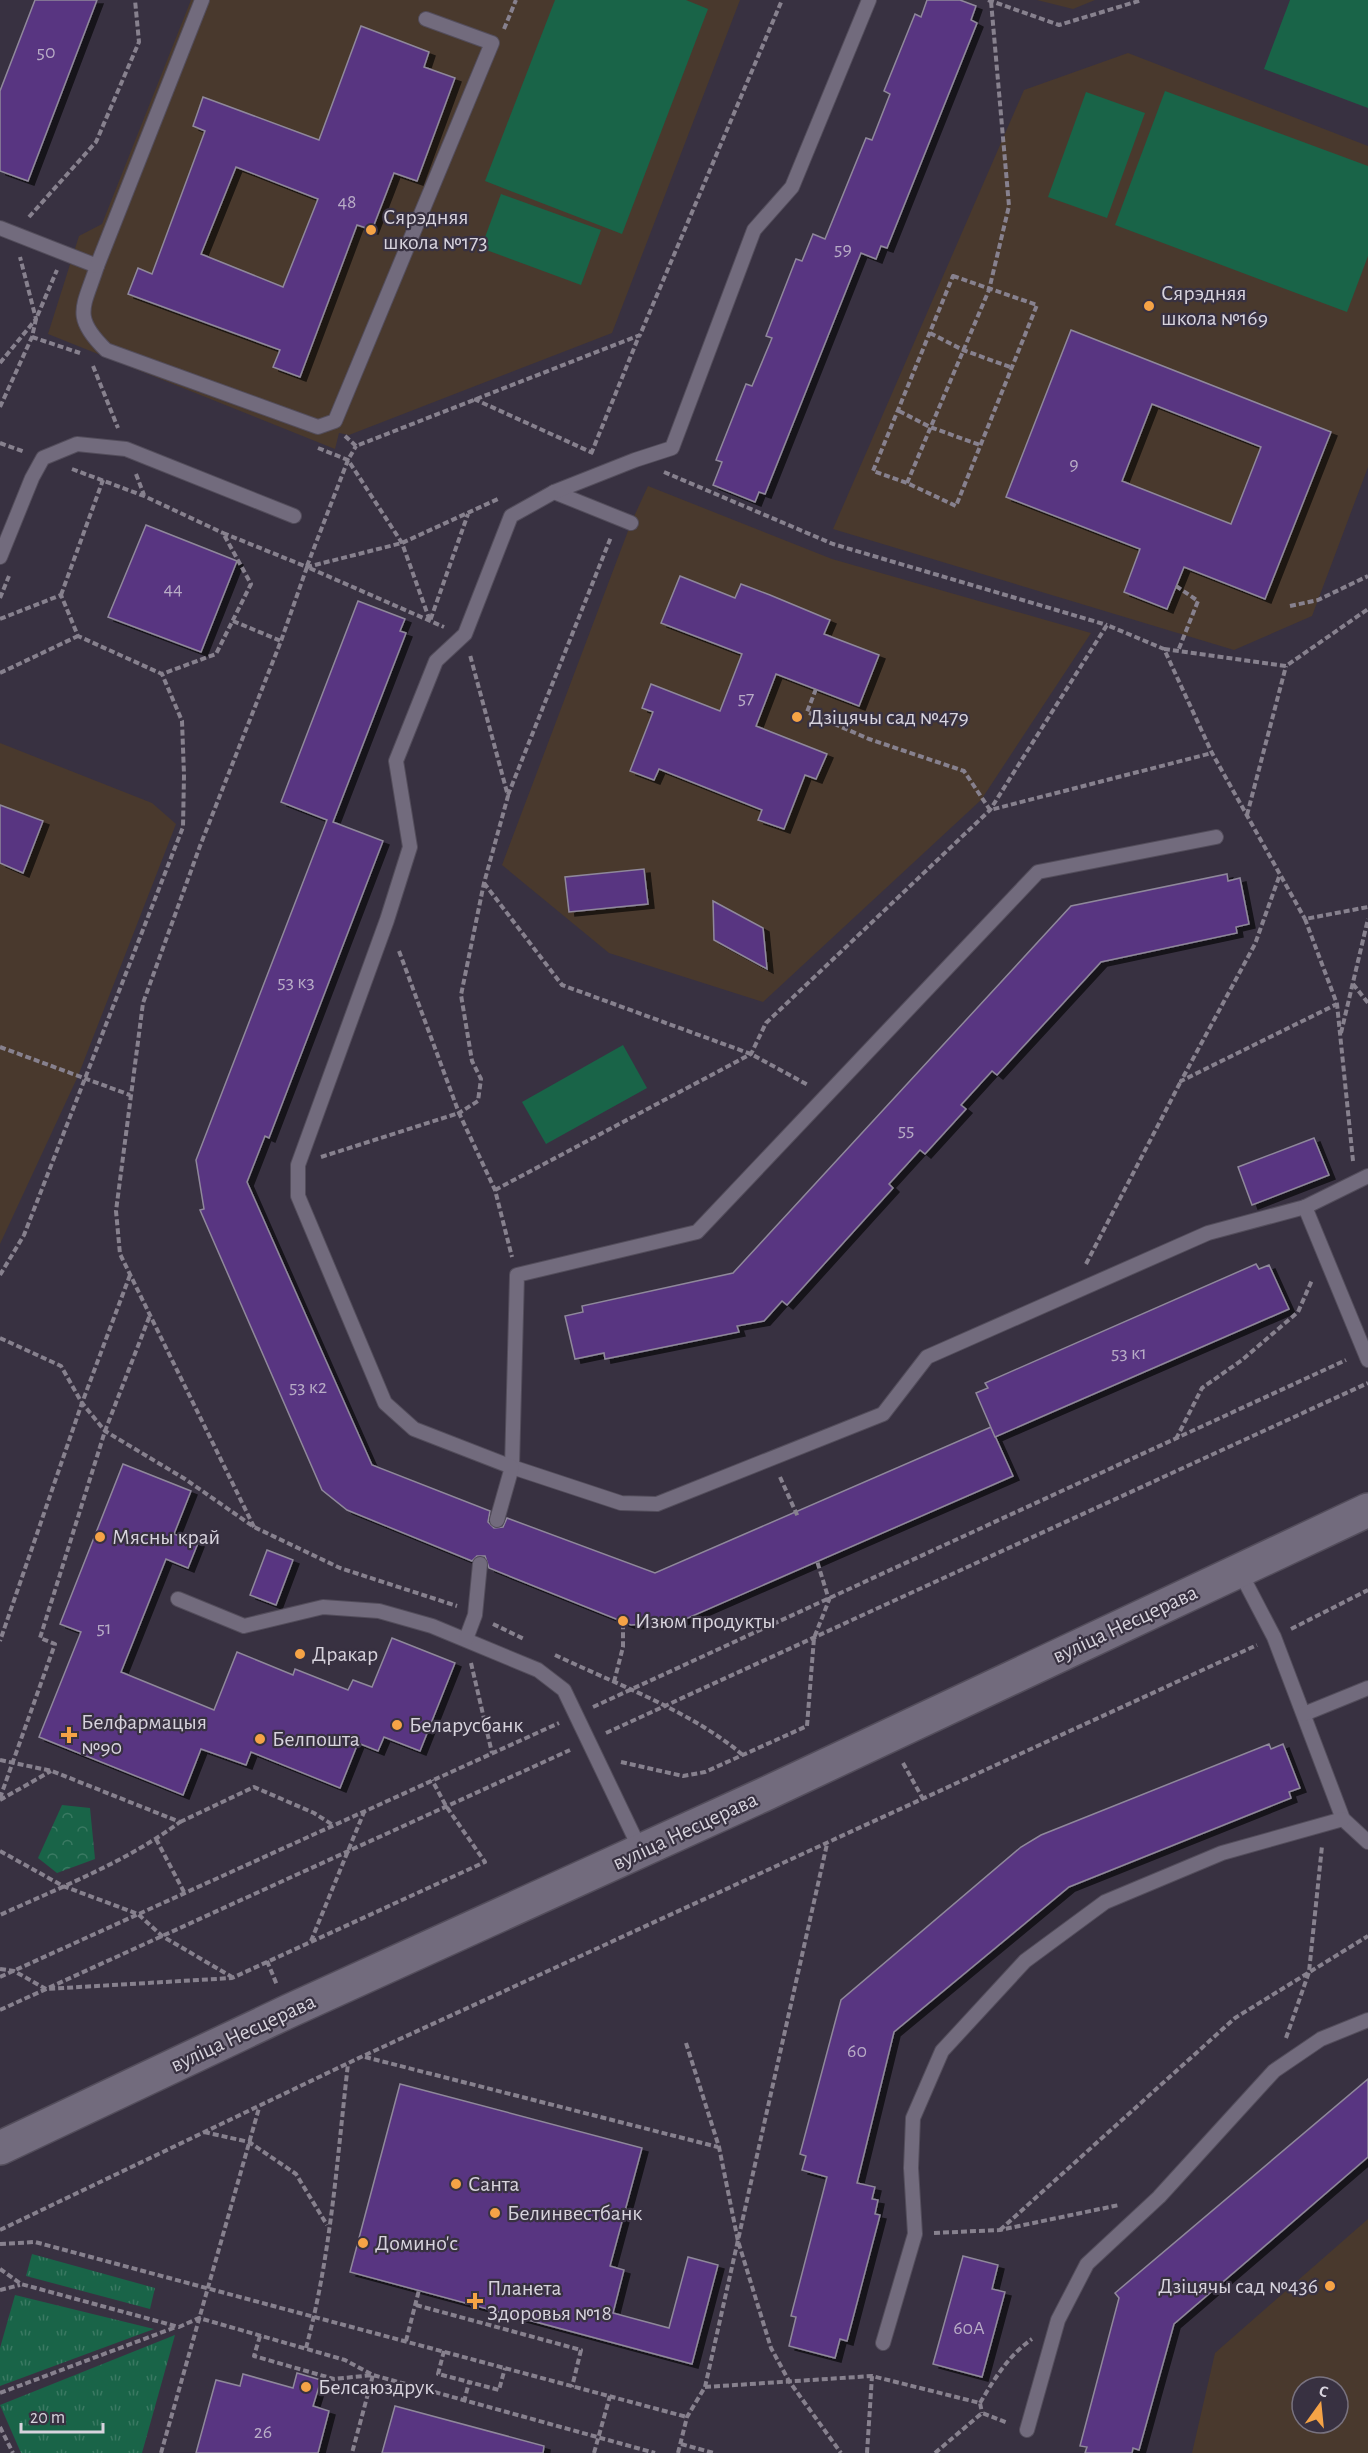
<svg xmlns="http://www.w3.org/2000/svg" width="1368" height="2453" font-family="'Alegreya Sans',sans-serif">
<defs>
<pattern id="grass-tufts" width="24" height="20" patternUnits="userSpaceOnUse" patternTransform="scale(1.5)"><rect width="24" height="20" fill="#196448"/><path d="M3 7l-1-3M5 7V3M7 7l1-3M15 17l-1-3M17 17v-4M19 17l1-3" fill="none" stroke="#3a7962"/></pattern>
<pattern id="forest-crowns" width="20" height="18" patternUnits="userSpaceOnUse" patternTransform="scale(1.5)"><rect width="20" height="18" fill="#196448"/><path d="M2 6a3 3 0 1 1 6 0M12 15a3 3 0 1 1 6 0" fill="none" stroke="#3a7962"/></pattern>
<filter id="shadow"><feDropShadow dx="6" dy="4" stdDeviation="0" flood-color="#0009"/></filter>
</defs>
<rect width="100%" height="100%" fill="#383141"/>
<g fill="#49392d" fill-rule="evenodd">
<polygon points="191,0 740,0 612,333 349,435 339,433 335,449 48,334 79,236 102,224"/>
<polygon points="1037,0 1095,0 1073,9"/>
<polygon points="1128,53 1368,146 1368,467 1312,616 1234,650 833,529 1024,90"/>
<polygon points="648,486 832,559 1091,633 981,800 763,1002 609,953 502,865 631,523"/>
<polygon points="0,743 152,803 176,824 78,1076 0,1244"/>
<path d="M1368,2219V2453H1192L1215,2353ZM1302,2387H1338V2423H1302Z"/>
</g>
<g fill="url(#grass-tufts)">
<polygon points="32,2254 155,2288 150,2309 26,2276"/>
<polygon points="15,2295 154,2329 0,2386 0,2348"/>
<polygon points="175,2335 142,2453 21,2453 0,2405"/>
</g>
<polygon fill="url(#forest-crowns)" points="62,1805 90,1808 95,1859 57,1873 38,1858"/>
<g fill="#196448">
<polygon points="555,0 686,0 708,9 622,234 485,181"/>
<polygon points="1290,0 1368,0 1368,108 1264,69"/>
<polygon points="1165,91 1368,166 1368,256 1347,312 1115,225"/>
<polygon points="1086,92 1145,113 1107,218 1048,197"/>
<polygon points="501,194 601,230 581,285 481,248"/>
<polygon points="623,1045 647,1088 546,1144 522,1102"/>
</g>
<g fill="#593581" stroke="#8f889b" stroke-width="1.5" fill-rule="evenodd" filter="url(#shadow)">
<polygon points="35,0 97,0 28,181 0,171 0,91"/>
<polygon points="927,0 960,0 976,6 971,20 977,23 887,248 881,246 876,259 861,253 765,494 759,492 755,502 713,485 722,462 716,460 746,384 752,386 772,338 766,336 796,259 802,261 813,234 825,239 866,138 872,140 890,94 884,91 915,14 921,17"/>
<path d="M361,26L429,52L424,67L455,78L417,181L394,173L372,230L357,225L300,377L273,367L280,350L128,294L138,268L152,274L205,131L193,126L203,97L319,140ZM236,167L318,199L283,287L201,254Z"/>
<path d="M1071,330L1331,432L1265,599L1184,567L1167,609L1124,592L1140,549L1006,497ZM1152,404L1261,447L1231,524L1122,481Z"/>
<polygon points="146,525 237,561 201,652 108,617"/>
<polygon points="680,576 735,598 741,584 770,595 830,620 824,634 879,655 859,706 776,674 756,726 827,754 816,779 805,775 784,829 758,820 762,810 659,769 654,780 630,771 653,712 642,708 651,684 720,711 742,654 661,623"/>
<polygon points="358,601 405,619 400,631 406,633 333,822 383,841 269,1138 265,1136 247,1182 372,1465 490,1511 488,1522 494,1528 503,1527 507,1518 655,1573 991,1427 1013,1476 681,1621 631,1625 489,1568 485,1556 477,1556 472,1561 347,1510 322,1490 200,1210 204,1209 196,1160 327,820 281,802"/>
<polygon points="0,805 43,821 23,873 0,863"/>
<polygon points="644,869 648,904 569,912 565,877"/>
<polygon points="1227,874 1228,881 1240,878 1249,924 1236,927 1237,933 1101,962 997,1075 992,1071 961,1105 966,1109 925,1154 920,1150 889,1184 893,1188 787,1305 782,1301 764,1321 737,1326 739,1332 605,1359 604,1353 575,1359 565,1316 583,1312 582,1306 733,1273 1071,906"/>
<polygon points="713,901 763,928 767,969 714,940"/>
<polygon points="1314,1138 1329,1175 1252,1205 1238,1167"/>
<polygon points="1256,1264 1259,1269 1269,1265 1289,1309 995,1437 976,1393 988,1388 985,1383"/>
<polygon points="123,1464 191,1491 174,1534 198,1543 188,1568 166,1559 121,1672 214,1710 237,1652 293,1675 295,1669 348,1690 353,1680 372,1687 392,1638 455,1663 420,1751 384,1737 378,1751 358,1743 340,1788 251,1752 246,1765 201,1749 183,1795 39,1737 81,1632 60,1624"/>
<polygon points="267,1550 293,1560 276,1605 250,1595"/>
<polygon points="1269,1744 1271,1749 1283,1744 1300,1788 1289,1792 1291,1798 1069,1887 894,2032 857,2183 875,2187 872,2199 878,2200 875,2214 880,2215 847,2341 840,2339 835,2358 789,2346 796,2317 791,2316 827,2177 802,2170 806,2156 800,2154 841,2000 1021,1847 1041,1835"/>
<polygon points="1368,2079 1368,2157 1174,2324 1139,2450 1133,2448 1132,2453 1085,2453 1087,2447 1080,2446 1119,2298 1115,2293"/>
<polygon points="400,2084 642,2148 610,2266 624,2270 613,2313 669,2328 688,2257 718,2265 692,2364 350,2272"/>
<polygon points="963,2256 998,2265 992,2289 1005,2292 982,2377 933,2364"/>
<polygon points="297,2373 321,2380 313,2406 329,2411 318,2453 196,2453 216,2380 240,2386 243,2374 293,2388"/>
<polygon points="395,2406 544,2446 543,2453 382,2453"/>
</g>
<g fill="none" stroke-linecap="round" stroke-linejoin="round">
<g stroke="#534d5b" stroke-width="16">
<g id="lane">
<path d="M0,228L97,266C84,307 71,316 106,350L318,427L335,421L492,43L426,19"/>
<polyline points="97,266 202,0"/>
<polyline points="554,492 631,523"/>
<polyline points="0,557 32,478 43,458 77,444 126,449 294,516"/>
<polyline points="1216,837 1038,872 697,1232 517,1275 512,1467 621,1503 657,1504 883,1414 927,1357 1208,1233 1305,1207"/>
<polyline points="1368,1176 1305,1207 1368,1360"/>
<polyline points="497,1520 512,1467 414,1429 385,1403 298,1196 298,1165 387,920 410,847 396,761 436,661 465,634 511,516 554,492 635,460 672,448 754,230 792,187 869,0"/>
<polyline points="1239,1570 1274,1637 1343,1819 1368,1842"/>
<polyline points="178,1599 244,1626 323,1607 379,1611 432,1626 538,1670 564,1690 641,1851"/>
<polyline points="466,1639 475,1615 480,1564"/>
<polyline points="1304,1714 1368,1688"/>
<polyline points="883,2343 915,2234 911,2168 913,2118 942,2051 1025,1961 1105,1902 1222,1853 1343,1819"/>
<polyline points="1027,2430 1058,2320 1087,2264 1159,2197 1274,2071 1321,2039 1368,2020"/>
</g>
</g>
<g stroke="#534d5b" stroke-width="36">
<polyline id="secondary" points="0,2148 289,2011 763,1795 1368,1510"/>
</g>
<g stroke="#87818e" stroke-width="4" stroke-dasharray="6 3" stroke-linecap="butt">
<polyline points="988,0 1059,25 1142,0"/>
<polyline points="504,29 516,0"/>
<polyline points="29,217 96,142 139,42 135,0"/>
<polygon points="953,276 1037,305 956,506 907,483 873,471"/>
<polyline points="930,333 963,350 1010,367"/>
<polyline points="32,337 80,353"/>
<polyline points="0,363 36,319 20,257"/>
<polyline points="93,366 118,428"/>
<polyline points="474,399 593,453"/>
<polyline points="0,407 32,337 36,319 57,270"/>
<polyline points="899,411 930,427 980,445"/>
<polyline points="345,436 356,446 640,335 782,0"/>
<polyline points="0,443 25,452"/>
<polyline points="318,448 348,460 402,543 430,621 468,514"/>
<polyline points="591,454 639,336"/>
<polyline points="72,469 144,496 223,533"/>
<polyline points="664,472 833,544 1107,625"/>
<polyline points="136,474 144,495"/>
<polyline points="907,483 989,290 1009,206 991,1"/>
<polyline points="307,566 348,460 356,446"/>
<polyline points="1176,586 1198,601 1178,651"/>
<polyline points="61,595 103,480"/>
<polyline points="0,598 9,576"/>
<polyline points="1290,606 1318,600 1368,576"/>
<polyline points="0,619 61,595 78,636 162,674 216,654 251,584 223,533 307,567 402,543 498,499"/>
<polyline points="233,621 281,641"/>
<polyline points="1164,649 1286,666 1368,609"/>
<polyline points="0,673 78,636"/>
<polyline points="816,689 807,712 869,739 964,771 990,810 1212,753"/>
<polyline points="508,795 611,537"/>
<polyline points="1247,815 1286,666"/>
<polyline points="1279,877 1255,944 1181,1081 1337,1004"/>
<polyline points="484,883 562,985 751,1054 808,1085"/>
<polyline points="399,951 459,1113 478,1101 481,1079 472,1061 461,995 484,883 508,796 470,655"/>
<polyline points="1353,984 1368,1003"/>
<polyline points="1341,1033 1368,919"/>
<polyline points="0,1047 130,1095"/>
<polyline points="321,1157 459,1113 495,1190 512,1257"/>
<polyline points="1353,1161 1337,1004 1305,919 1368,907"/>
<polyline points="495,1190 751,1054 766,1023 990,810 1107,625 1164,649 1212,753 1305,919"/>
<polyline points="1086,1264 1181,1081"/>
<polyline points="0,1275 24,1235 183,827 184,775 182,721 162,674"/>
<polyline points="130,1275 82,1403 105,1431 185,1479 254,1527 340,1568 457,1606"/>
<polyline points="0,1338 61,1366 82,1403 0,1641"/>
<polyline points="1176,1439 1202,1388 1242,1360 1298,1312 1312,1280"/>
<polyline points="780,1477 798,1517"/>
<polyline points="254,1527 120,1254 116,1211 143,1003 200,846 281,641 307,567 444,627"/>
<polyline points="493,1624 524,1639"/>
<polyline points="1291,1629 1368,1590"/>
<path d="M555,1655C616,1684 693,1712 744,1756"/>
<polyline points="471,1663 492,1753"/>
<polyline points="614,1682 623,1647 623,1621"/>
<polyline points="593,1707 1346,1360"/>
<polyline points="606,1733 1368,1383"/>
<path d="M0,1760L52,1771L180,1822C126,1862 61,1887 0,1915"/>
<polyline points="621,1762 683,1776 705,1772 807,1726 814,1638 829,1600 817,1561"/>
<polyline points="903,1763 923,1799"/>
<polyline points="0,1798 55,1644 40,1638 105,1431 150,1315"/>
<polyline points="0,1800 51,1771"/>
<polyline points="180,1822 254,1787 314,1813 333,1825"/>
<polyline points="156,1839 184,1892"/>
<polyline points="0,1851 63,1886 138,1914 162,1936 232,1977"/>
<polyline points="311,1941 364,1812"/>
<polyline points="267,1961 277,1985"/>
<polyline points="0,1969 14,1971 46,1989 232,1978 485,1862 446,1806 432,1780"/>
<polyline points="0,1977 559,1723"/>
<polyline points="0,2010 570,1750"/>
<polyline points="1286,2038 1309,1972 1322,1846"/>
<polyline points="686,2043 719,2147 738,2241 771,2348 789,2381 841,2453"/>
<polyline points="365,2057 718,2147"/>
<polyline points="204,2132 249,2142 296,2174 327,2225"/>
<polyline points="0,2230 363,2056 1257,1645"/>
<polyline points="1000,2230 1235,2018 1368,1936"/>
<polyline points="934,2233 1000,2230 1119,2205"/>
<polyline points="0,2244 35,2242 687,2417"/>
<polyline points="0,2269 21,2284 179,2327 199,2318 345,2360 373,2375 655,2453"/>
<polyline points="0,2290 20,2285"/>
<polyline points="416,2305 581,2350 572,2387"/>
<polyline points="260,2336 254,2356 334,2379 373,2375 352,2453"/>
<polyline points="406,2341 419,2290"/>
<path d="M306,2348C331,2256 337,2159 348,2064"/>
<polyline points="444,2351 438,2374 469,2382"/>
<polyline points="705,2387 872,2376 980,2403 982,2413"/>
<polyline points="0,2393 176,2327"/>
<polyline points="464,2402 469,2382 499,2390 505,2368"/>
<path d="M980,2403C995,2378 1008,2356 1032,2339"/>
<polyline points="0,2427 13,2453"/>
<polyline points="681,2444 714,2453"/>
<polyline points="161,2453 259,2108"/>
<polyline points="594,2453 610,2396"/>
<polyline points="678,2453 687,2417 705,2387 827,1844"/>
<polyline points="867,2453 872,2376"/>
<polyline points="935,2453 982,2413 1008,2423"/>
</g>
<use href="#lane" stroke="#726b7d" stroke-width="14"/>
<use href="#secondary" stroke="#726b7d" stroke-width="33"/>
</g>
<g fill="#f5a346" stroke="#383141" stroke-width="2">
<circle cx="371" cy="230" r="6"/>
<circle cx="1149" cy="306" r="6"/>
<circle cx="797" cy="717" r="6"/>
<circle cx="100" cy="1537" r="6"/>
<circle cx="623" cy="1621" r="6"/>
<circle cx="300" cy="1654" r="6"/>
<circle cx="397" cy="1725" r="6"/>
<path d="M66 1726h6v6h6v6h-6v6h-6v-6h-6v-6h6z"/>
<circle cx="260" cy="1739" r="6"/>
<circle cx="456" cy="2184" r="6"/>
<circle cx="495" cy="2213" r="6"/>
<circle cx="363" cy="2243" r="6"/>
<circle cx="1330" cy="2286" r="6"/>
<path d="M472 2292h6v6h6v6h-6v6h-6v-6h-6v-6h6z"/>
<circle cx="306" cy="2387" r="6"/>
</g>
<g text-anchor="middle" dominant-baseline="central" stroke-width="4.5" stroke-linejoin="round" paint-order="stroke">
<g font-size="20" fill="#b8acc6">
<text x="46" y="52">50</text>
<text x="347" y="202">48</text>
<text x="843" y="249">59</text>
<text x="1074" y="464">9</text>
<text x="173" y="589">44</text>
<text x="746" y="698">57</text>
<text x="296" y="982">53 к3</text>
<text x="906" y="1130">55</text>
<text x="1129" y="1353">53 к1</text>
<text x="308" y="1387">53 к2</text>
<text x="104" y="1628">51</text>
<text x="857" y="2051">60</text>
<text x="969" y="2328">60А</text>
<text x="263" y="2432">26</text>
</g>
<g font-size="22" fill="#d7d3dd" stroke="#383141" text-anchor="start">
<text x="383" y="217">Сярэдняя<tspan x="383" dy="25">школа №173</tspan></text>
<text x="1161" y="293">Сярэдняя<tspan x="1161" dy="25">школа №169</tspan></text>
<text x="809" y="717">Дзіцячы сад №479</text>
<text x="112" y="1537">Мясны край</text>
<text x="635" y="1621">Изюм продукты</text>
<text x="312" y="1654">Дракар</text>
<text x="81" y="1722">Белфармацыя<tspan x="81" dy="25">№90</tspan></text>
<text x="409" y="1725">Беларусбанк</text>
<text x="272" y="1739">Белпошта</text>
<text x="468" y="2184">Санта</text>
<text x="507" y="2213">Белинвестбанк</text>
<text x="375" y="2243">Домино'c</text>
<text x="1318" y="2286" text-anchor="end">Дзіцячы сад №436</text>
<text x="487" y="2288">Планета<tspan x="487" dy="25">Здоровья №18</tspan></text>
<text x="318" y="2387">Белсаюздрук</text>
</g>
<g font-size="22" fill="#d7d3dd" stroke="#383141">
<text transform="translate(1125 1624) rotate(-25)">вуліца Несцерава</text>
<text transform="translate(685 1831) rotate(-25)">вуліца Несцерава</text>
<text transform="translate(243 2033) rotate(-25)">вуліца Несцерава</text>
</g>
</g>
<g transform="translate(1320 2405) rotate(15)"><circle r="28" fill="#383141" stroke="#78727f" stroke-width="1.5"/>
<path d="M0-4.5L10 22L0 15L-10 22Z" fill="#f5a346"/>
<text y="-9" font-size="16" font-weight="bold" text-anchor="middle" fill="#d7d3dd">С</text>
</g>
<path d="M21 2423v9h82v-9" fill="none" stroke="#d7d3dd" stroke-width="3"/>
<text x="30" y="2423" font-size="18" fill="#d7d3dd" stroke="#383141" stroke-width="4.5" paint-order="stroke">20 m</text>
</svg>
